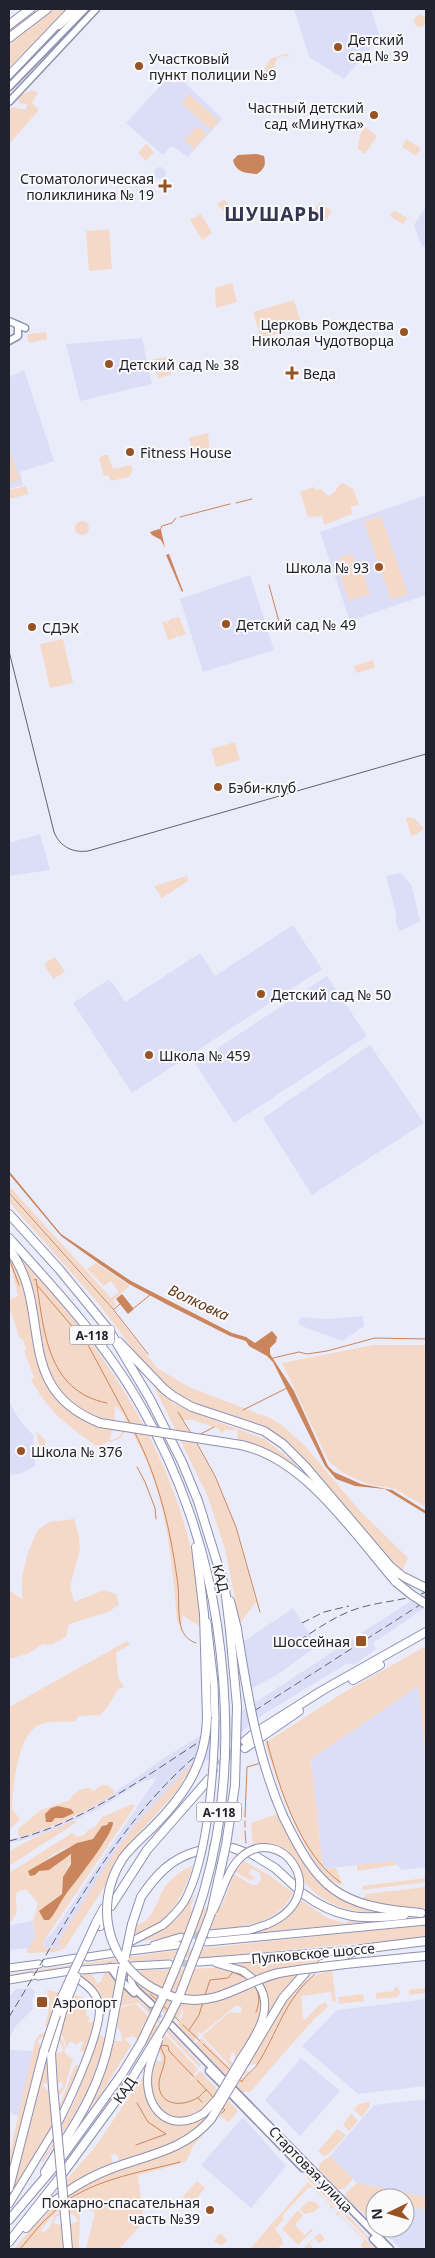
<svg xmlns="http://www.w3.org/2000/svg" width="435" height="2258" font-family="'Noto Sans',sans-serif">
<rect width="100%" height="100%" fill="#ebecfa"/>
<g fill="#dcdef8">
<polygon points="294,9 371,9 380,37 344,79 309,57"/>
<polygon points="173,72 221,117 222,119 188,157 174,147 170,147 163,155 126,123"/>
<circle cx="160" cy="173" r="6"/>
<polygon points="426,206 426,246 422,247 414,225"/>
<polygon points="142,338 152,384 80,401 66,344"/>
<polygon points="24,370 54,461 20,472 23,485 9,489 9,377"/>
<polygon points="426,495 426,595 350,621 320,532"/>
<polygon points="250,575 274,650 203,672 180,599"/>
<polygon points="40,834 50,870 9,876 9,843"/>
<polygon points="401,873 411,884 420,921 400,931 396,924 396,914 386,876"/>
<polygon points="293,925 322,969 132,1093 73,1003 108,980 112,982 125,1002 200,953 215,976"/>
<polygon points="327,976 367,1036 234,1123 195,1063"/>
<polygon points="370,1045 424,1123 312,1195 263,1118"/>
<polygon points="363,1316 364,1326 342,1341 299,1325 300,1317 327,1319"/>
<polygon points="9,1402 21,1422 33,1435 35,1466 20,1474 9,1475"/>
<polygon points="426,1591 426,1607 373,1643 376,1649 354,1665 348,1663 264,1714 184,1778 112,1863 63,1946 55,1950 44,1948 45,1939 52,1934 157,1777 138,1784 102,1807 52,1831 27,1839 9,1843 9,1840 48,1829 91,1809 167,1756 259,1700"/>
<polygon points="293,1608 317,1646 277,1675 250,1689 231,1650"/>
<polygon points="418,1685 426,1759 426,1867 402,1870 393,1861 323,1869 311,1759"/>
<polygon points="33,1921 35,1937 29,1948 9,1950 9,1925"/>
<polygon points="31,1988 35,1992 32,1999 33,2009 16,2026 9,2038 9,1997 16,1989"/>
<polygon points="426,1999 426,2086 358,2094 302,2046 337,2010"/>
<polygon points="11,2050 33,2051 19,2117 9,2112 9,2053"/>
<polygon points="301,2058 340,2091 300,2136 265,2100"/>
<polygon points="426,2099 426,2197 357,2183 330,2156 374,2105"/>
<polygon points="243,2117 286,2166 251,2208 201,2165"/>
<polygon points="411,2207 426,2210 426,2249 401,2249 389,2237 395,2228 405,2228 405,2215"/>
</g>
<g fill="#f5d9c8" fill-rule="evenodd">
<polygon points="36,9 42,9 9,34 9,29"/>
<polygon points="55,9 68,9 9,68 9,45"/>
<polygon points="88,9 92,9 9,93 9,89"/>
<circle cx="420" cy="21" r="6"/>
<path d="M288,53L289,57C272,52 275,68 274,78L272,81L265,82L263,72L270,59Z"/>
<polygon points="31,90 38,92 32,103 39,110 9,144 9,112 12,107 26,110 27,104 19,103 18,97"/>
<polygon points="189,94 219,121 211,130 181,103"/>
<polygon points="198,126 207,134 194,149 184,140"/>
<polygon points="365,127 377,136 365,154 358,149 360,135"/>
<polygon points="406,139 421,148 416,156 402,147"/>
<polygon points="146,144 154,152 146,161 138,153"/>
<polygon points="224,199 233,209 227,215 217,204"/>
<polygon points="319,203 332,211 327,219 314,211"/>
<polygon points="394,210 407,218 403,224 390,216"/>
<polygon points="201,214 212,233 202,240 190,220"/>
<polygon points="109,229 112,269 89,271 86,231"/>
<polygon points="232,283 237,302 216,308 215,288"/>
<polygon points="294,300 302,327 261,338 253,312"/>
<polygon points="46,332 47,339 29,343 27,337 28,334"/>
<polygon points="169,357 171,375 158,378 153,359"/>
<polygon points="208,433 210,454 201,456 192,451 189,438"/>
<polygon points="11,454 20,480 9,483 9,455"/>
<polygon points="104,455 108,455 113,469 131,465 133,470 129,477 111,481 108,475 104,476 99,458"/>
<polygon points="343,483 353,489 359,505 351,507 352,514 324,525 322,516 308,517 300,492 314,487 316,490 321,489 328,496 335,492 338,486"/>
<polygon points="26,486 28,494 9,499 9,490"/>
<polygon points="381,516 408,594 391,600 364,522"/>
<circle cx="82" cy="528" r="7"/>
<polygon points="352,553 355,561 341,566 338,558"/>
<polygon points="359,561 370,594 349,601 338,568"/>
<polygon points="179,617 186,634 178,637 172,624 177,637 168,640 162,623 166,621 169,626 167,621 174,618 176,623 175,618"/>
<polygon points="63,639 73,683 50,688 40,644"/>
<polygon points="373,660 375,668 356,673 354,666"/>
<polygon points="235,742 240,760 216,767 211,749"/>
<polygon points="408,817 415,819 424,829 413,836 411,835 406,819"/>
<polygon points="187,876 188,881 162,898 154,886"/>
<polygon points="55,957 65,972 53,979 45,966 46,962"/>
<polygon points="9,1186 111,1298 119,1292 111,1281 104,1286 87,1269 96,1263 130,1286 113,1300 116,1304 113,1308 19,1205 9,1192"/>
<polygon points="9,1195 112,1309 157,1368 189,1387 270,1418 282,1425 305,1446 360,1511 408,1558 402,1571 400,1572 273,1434 194,1404 169,1390 150,1372 99,1304 9,1202"/>
<path d="M9,1250C14,1260 21,1271 24,1282C41,1352 25,1406 113,1430L109,1440C122,1439 125,1429 125,1416L117,1407L115,1406L114,1424L99,1421L74,1407L48,1377L25,1271L21,1261C36,1270 60,1302 72,1317C130,1391 175,1470 194,1563C197,1583 202,1607 201,1627L182,1615V1623L179,1625L177,1620C171,1552 166,1485 128,1426C119,1446 115,1437 99,1446L95,1445C64,1423 50,1413 31,1380L34,1377L24,1351L26,1349L23,1339H20L9,1306V1300L18,1296L11,1267L9,1265Z"/>
<polygon points="373,1345 426,1345 426,1507 395,1489 367,1484 345,1474 329,1462 282,1363"/>
<path d="M151,1380L173,1403L192,1412L265,1439L297,1465L295,1467C277,1454 260,1447 238,1441L237,1430H225L221,1434L219,1429L193,1420H182L214,1476L235,1525L256,1602L240,1623L225,1549L208,1497Z"/>
<polygon points="37,1432 45,1440 46,1453 38,1443"/>
<polygon points="74,1519 79,1536 80,1549 70,1587 74,1602 104,1590 116,1594 119,1605 108,1612 69,1624 66,1637 51,1645 43,1644 27,1654 9,1659 9,1590 22,1599 22,1577 28,1552 38,1530 49,1522"/>
<path d="M127,1641L130,1645L116,1652L118,1677L124,1687L118,1689L107,1708L100,1715L79,1716L75,1721C64,1723 52,1720 41,1724C17,1732 13,1788 12,1809L20,1819L9,1830V1707Z"/>
<path d="M426,1646V1759L418,1686L311,1759L323,1869L336,1868L343,1885C310,1883 274,1772 265,1743L341,1694Z"/>
<path d="M194,1761L177,1791L119,1855L113,1864L106,1884L65,1948L55,1952L27,1953V1949L29,1948L35,1937L33,1921L38,1903L26,1889L17,1892C13,1907 23,1908 9,1924V1873L72,1833L77,1837L84,1835L88,1830L95,1827L102,1817L132,1804L135,1806L45,1939L43,1945L46,1949L60,1948L62,1946L57,1944L114,1853L135,1825ZM107,1825V1836L105,1842L66,1893L53,1916L52,1900L62,1894L63,1877L72,1859L70,1854L54,1867L38,1871C48,1851 74,1845 93,1839L102,1826Z"/>
<path d="M102,1785H107L114,1790L113,1795C84,1813 54,1827 21,1837L18,1835V1829L41,1810L70,1800C74,1792 81,1788 90,1788L93,1791Z"/>
<path d="M277,1814C294,1847 308,1883 342,1900C355,1906 373,1908 383,1914L367,1915L364,1912C341,1909 322,1902 306,1884C302,1879 302,1872 299,1866C290,1847 272,1844 253,1846L251,1823Z"/>
<path d="M75,1820L77,1822L9,1866V1852C29,1838 52,1831 75,1820Z"/>
<path d="M244,1861L269,1875L293,1893C276,1931 222,1928 187,1933C172,1935 157,1940 141,1941L161,1931L177,1919L195,1894L190,1910L222,1906L234,1874L252,1885H257L261,1880L260,1873L251,1869L249,1874L256,1878L250,1880L235,1872Z"/>
<polygon points="393,1861 397,1865 357,1871 357,1865"/>
<path d="M193,1865C183,1899 168,1922 136,1938V1925C155,1922 157,1896 167,1884C174,1876 184,1869 193,1865Z"/>
<polygon points="426,1878 426,1882 363,1890 362,1888 362,1886"/>
<polygon points="426,1887 426,1908 394,1907 363,1899 366,1894"/>
<path d="M301,1900L327,1918L345,1923L349,1921L369,1922L255,1933C275,1926 290,1920 301,1900Z"/>
<polygon points="426,1925 426,1937 409,1939 221,1956 94,1964 9,1975 9,1974 156,1953"/>
<path d="M331,1955C296,1972 284,1990 265,2023C267,1990 268,1978 234,1964Z"/>
<path d="M215,1968C230,1968 238,1971 250,1980C278,2002 249,2037 236,2059L233,2051L229,2059L237,2069L250,2072L241,2077L202,2036L230,2012L240,2013L242,2010L241,2007L237,2005L201,2034L197,2031L199,2036L193,2042L177,2025L183,2015L182,2005L181,2014L173,2022L133,1983L135,1974L141,1970Z"/>
<path d="M332,1971L336,2001L333,2002L331,1992L301,1996L303,2018L305,2020L319,2005L326,2002L328,2007L314,2019L250,2092H242L195,2044L201,2038L240,2078H244L254,2070L264,2052L257,2064L248,2065C258,2047 295,1974 314,1972L294,1994L266,2047C285,2019 292,1975 332,1971Z"/>
<polygon points="108,1972 113,1974 149,2009 201,2065 199,2067 139,2003 102,2008 95,1988 77,1975 92,1974 97,1983 101,1982 104,1973"/>
<polygon points="398,1987 400,1993 397,1997 376,1999 376,1993 394,1991 394,1988"/>
<polygon points="426,1988 426,1993 409,1995 409,1990"/>
<path d="M47,1990L83,1997L85,2001L87,2017H90L88,2022L91,2023L96,2017L85,2052L80,2051L83,2042L80,2041L77,2045L70,2041L66,2048C64,2032 58,2032 45,2026L49,2009Z"/>
<polygon points="363,1994 364,2001 339,2004 338,1997"/>
<path d="M136,2004L198,2069L189,2081H190L200,2071L238,2111L229,2122L220,2116L193,2146L187,2160L183,2163L138,2175L144,2222L119,2249H86L95,2213L90,2211L85,2203C63,2202 54,2214 41,2229L43,2233L49,2228L55,2215L75,2205L78,2206L80,2212L79,2249H70L69,2225L78,2221L75,2216L68,2213L57,2216L53,2223L64,2226L65,2249H14C40,2218 66,2191 104,2174C149,2155 188,2160 219,2115L208,2105L198,2114L188,2105L197,2115L177,2119L168,2117L156,2107L149,2081L154,2061H162L160,2052L132,2036L125,2039L131,2045L101,2094L84,2115L102,2078L113,2041H122L121,2032L117,2027L121,2007Z"/>
<path d="M45,2032C60,2035 65,2037 65,2053L73,2059L65,2087L61,2094L49,2096V2100L59,2098L51,2118L61,2102L75,2065L80,2067L62,2112L9,2197L15,2178L47,2051L50,2084L43,2083V2086C48,2092 57,2093 63,2087L62,2082L55,2084L54,2054L63,2051C62,2040 54,2039 45,2036L39,2039L38,2043L42,2046L9,2179V2157L35,2041L39,2035Z"/>
<path d="M98,2034L106,2039C94,2086 71,2123 43,2162H41C67,2122 85,2080 98,2034Z"/>
<path d="M144,2075C145,2081 144,2088 145,2095C150,2115 170,2129 191,2123C199,2120 205,2114 212,2112C188,2144 156,2150 120,2162L116,2154L111,2155L113,2164L54,2194L95,2147Z"/>
<polygon points="369,2102 370,2106 362,2117 354,2110 359,2104"/>
<polygon points="351,2113 358,2121 349,2131 343,2125"/>
<polygon points="337,2129 346,2135 329,2154 324,2156 318,2151"/>
<polygon points="330,2156 353,2179 344,2189 338,2189 319,2169 319,2164"/>
<polygon points="308,2175 336,2204 335,2207 308,2179 306,2177"/>
<polygon points="197,2181 205,2188 191,2205 182,2198"/>
<polygon points="308,2182 334,2208 330,2209 330,2205 312,2187 308,2188 282,2216 284,2219 275,2229 282,2238 283,2244 277,2249 250,2249"/>
<polygon points="357,2183 426,2197 426,2210 411,2207 405,2215 405,2198 375,2198 375,2225 373,2222 375,2219 372,2217 370,2219 345,2197 346,2193"/>
<polygon points="308,2201 315,2202 320,2207 313,2212 304,2214 300,2209"/>
<polygon points="342,2209 375,2244 374,2246 339,2210"/>
<polygon points="298,2210 303,2216 295,2225 305,2235 312,2228 313,2230 298,2245 282,2229"/>
<polygon points="337,2211 374,2248 374,2249 363,2249 361,2245 364,2240 340,2215 336,2215"/>
<polygon points="220,2233 227,2240 222,2246 214,2241"/>
<polygon points="319,2233 323,2236 324,2240 319,2243 315,2238 310,2243 313,2249 303,2249"/>
</g>
<g fill="#cb855c">
<path d="M257,154L264,156C266,164 265,169 257,174C246,173 236,173 233,160L238,155Z"/>
<polygon points="159,529 161,530 165,548 161,540 152,535 150,532"/>
<polygon points="169,554 183,591 182,592 166,555"/>
<polygon points="9,1171 61,1234 131,1281 232,1333 246,1337 255,1343 272,1331 277,1337 276,1342 270,1348 270,1354 294,1391 328,1466 334,1472 361,1484 392,1490 426,1511 426,1514 385,1489 355,1486 336,1479 325,1466 273,1362 267,1356 249,1346 246,1341 230,1336 168,1305 129,1284 101,1265 61,1236 9,1174"/>
<polygon points="122,1294 134,1309 128,1314 116,1299"/>
<polygon points="58,1806 71,1809 74,1813 63,1818 55,1818 52,1822 46,1822 45,1814 51,1808"/>
<path d="M109,1822H113C114,1834 75,1882 66,1894C60,1902 56,1913 49,1920H44L39,1911L62,1894L63,1877L71,1864V1854L49,1870L39,1871L35,1875L30,1876L28,1871L77,1843L93,1839L102,1826L107,1825Z"/>
</g>
<g fill="none" stroke-linecap="round" stroke-linejoin="round">
<g stroke="#cb855c" stroke-width="1">
<polyline points="236,503 252,499"/>
<polyline points="180,517 230,504"/>
<polyline points="160,531 162,526 172,523 176,518"/>
<polyline points="269,585 281,629"/>
<polyline points="9,1193 113,1309 148,1354"/>
<polyline points="9,1258 19,1285"/>
<path d="M34,1280L36,1279C44,1329 46,1391 107,1403"/>
<polyline points="36,1284 88,1345 131,1425"/>
<polyline points="134,1308 150,1295"/>
<polyline points="114,1309 120,1304"/>
<polyline points="273,1358 299,1352 307,1354 327,1351 375,1338 426,1339"/>
<polyline points="243,1410 287,1388"/>
<polyline points="178,1412 192,1435"/>
<path d="M134,1431C158,1477 170,1527 177,1578C180,1594 177,1612 181,1627C183,1635 189,1641 196,1643"/>
<polyline points="199,1435 214,1427"/>
<polyline points="195,1440 215,1476 236,1527 260,1612"/>
<polyline points="137,1467 145,1482 155,1508 156,1519"/>
<path d="M267,1741C279,1788 300,1854 340,1882"/>
<polyline points="245,1817 247,1767 261,1763"/>
<polyline points="245,1821 245,1827"/>
<polyline points="245,1831 246,1843"/>
<path d="M254,1985C260,1993 260,2003 256,2012"/>
<polyline points="150,1994 157,2000"/>
<polyline points="205,1995 210,1980 228,1978 233,1972 248,1979"/>
<polyline points="162,2005 168,2010"/>
<polyline points="173,2015 179,2021"/>
<polyline points="183,2025 200,2041"/>
<polyline points="189,2030 199,2015 203,2002"/>
<polyline points="203,2044 231,2071"/>
<path d="M194,2077L169,2051L168,2046L162,2045L161,2048L165,2057C165,2068 158,2076 159,2087C162,2107 184,2106 197,2098C200,2097 203,2092 206,2090"/>
<path d="M239,2079L242,2082C245,2075 253,2071 257,2065C278,2032 284,2000 315,1974"/>
<polyline points="197,2080 214,2098"/>
<polyline points="198,2098 202,2102"/>
<polyline points="222,2107 225,2110 222,2113"/>
<polyline points="136,2145 166,2134 148,2122 137,2103"/>
<path d="M66,2201C100,2178 142,2172 180,2162"/>
<polyline points="20,2249 41,2224 61,2205"/>
</g>
<polyline stroke="#c3c4d1" stroke-width="6" stroke-dasharray="6 3" stroke-linecap="butt" points="150,2007 169,2028"/>
<g stroke="#c3c4d1" stroke-width="7" stroke-dasharray="7 3.5" stroke-linecap="butt">
<polyline points="183,1937 207,1934"/>
<polyline points="172,1964 196,1963"/>
</g>
<g stroke="#c3c4d1" stroke-width="8" stroke-dasharray="8 4" stroke-linecap="butt">
<polyline points="210,1773 245,1741"/>
<polyline points="198,1851 211,1848 231,1848"/>
</g>
<g stroke="#8e90b1" stroke-width="9">
<g id="secondary">
<polyline points="59,26 79,9"/>
<polyline points="9,87 85,9"/>
<polyline points="9,102 96,9"/>
<polyline points="9,321 25,328"/>
<polyline points="9,341 18,336 18,325"/>
<polyline points="110,1967 118,1978"/>
<path d="M131,1976C129,1988 144,1996 151,2004"/>
<polyline points="124,1983 134,1993"/>
<polyline points="171,2025 224,2080"/>
<polyline points="209,2071 222,2084"/>
<polyline points="233,2089 390,2249"/>
<polyline points="230,2093 303,2168"/>
<polyline points="373,2239 383,2249"/>
</g>
</g>
<g stroke="#8e90b1" stroke-width="9">
<g id="primary">
<polyline points="9,75 72,9"/>
<polyline points="207,1622 214,1684 215,1720"/>
<polyline points="210,1934 250,1930 268,1924"/>
<polyline points="132,1941 163,1925"/>
<polyline points="207,1942 426,1921"/>
<polyline points="154,1945 181,1937"/>
<polyline points="130,1951 178,1945"/>
<polyline points="88,1957 114,1953"/>
<polyline points="199,1962 355,1950"/>
<polyline points="46,1963 76,1958"/>
<polyline points="216,1963 243,1971 253,1979"/>
<polyline points="132,1966 169,1964"/>
<polyline points="9,1968 39,1964"/>
<polyline points="82,1970 120,1967"/>
<polyline points="38,1976 70,1971"/>
<polyline points="9,1980 32,1976"/>
<path d="M240,2060C254,2038 276,2009 258,1984"/>
<path d="M150,2064C139,2102 166,2138 204,2113"/>
<path d="M59,2121C70,2099 103,2029 99,2006C97,1993 88,1986 78,1979"/>
<polyline points="9,2204 56,2127"/>
</g>
</g>
<g stroke="#8e90b1" stroke-width="10">
<g id="highway">
<polyline points="9,25 30,9"/>
<polyline points="9,38 47,9"/>
<polyline points="9,1214 59,1269 109,1330 150,1399 182,1462 198,1501 225,1588 230,1630"/>
<path d="M9,1238C57,1291 107,1345 142,1408C180,1474 206,1550 217,1625"/>
<path d="M9,1249C55,1309 10,1388 100,1423"/>
<polyline points="119,1342 164,1389 173,1396 192,1407 264,1431 283,1444 305,1466 390,1566 402,1576 426,1588"/>
<path d="M241,1445C306,1459 354,1534 396,1582"/>
<polyline points="196,1547 204,1614 207,1717"/>
<polyline points="230,1601 237,1629"/>
<polyline points="353,1680 380,1665"/>
<polyline points="258,1731 323,1690 426,1632"/>
<polyline points="260,1738 299,1711"/>
<polyline points="245,1741 252,1735"/>
<polyline points="245,1748 254,1742"/>
<path d="M283,1816C319,1890 337,1906 421,1913"/>
<polyline points="233,1848 244,1852"/>
<polyline points="252,1854 275,1868 298,1889"/>
<path d="M302,1893C337,1919 361,1920 404,1915"/>
<path d="M141,1897C156,1875 171,1858 198,1851"/>
<polyline points="111,1906 147,1850 209,1779"/>
<polyline points="96,1923 104,1908"/>
<polyline points="100,1926 104,1919"/>
<polyline points="414,1957 426,1956"/>
<polyline points="322,1964 361,1949 426,1941"/>
<polyline points="245,2062 283,1998 305,1973"/>
<polyline points="53,2087 51,2053 62,2012"/>
<path d="M61,2146C83,2113 101,2080 109,2041"/>
<polyline points="62,2157 122,2074"/>
<polyline points="45,2172 58,2151"/>
<polyline points="63,2173 131,2080"/>
<polyline points="9,2188 44,2051"/>
<path d="M65,2193C80,2183 96,2174 113,2168C148,2155 185,2150 211,2119"/>
<polyline points="9,2220 59,2161"/>
<polyline points="66,2226 68,2249"/>
<polyline points="26,2228 45,2207 62,2196"/>
<polyline points="9,2242 60,2177"/>
</g>
</g>
<use href="#secondary" stroke="#fff" stroke-width="6"/>
<use href="#primary" stroke="#fff" stroke-width="7"/>
<use href="#highway" stroke="#fff" stroke-width="8"/>
<path stroke="#62626f" stroke-width="1" d="M9,651L54,832C60,847 73,853 88,851L426,754"/>
<g stroke="#62626f" stroke-width="1" stroke-dasharray="8 4" stroke-linecap="butt">
<polyline points="302,1623 324,1612 349,1606"/>
<path d="M289,1647C312,1633 333,1616 359,1608C382,1601 405,1601 426,1592"/>
<polyline points="254,1711 426,1601"/>
<path d="M9,1841C81,1824 140,1780 202,1740"/>
<path d="M9,2017C65,1926 115,1824 198,1754"/>
</g>
<g stroke="#8e90b1" stroke-width="9" stroke-linecap="butt">
<g id="primary-bridge">
<path d="M213,1911C222,1894 226,1873 239,1859C279,1819 336,1894 268,1924"/>
<path d="M163,1925C171,1918 178,1911 184,1902C208,1860 214,1770 215,1720"/>
<polyline points="150,2064 159,2039"/>
<polyline points="204,2113 217,2099 240,2060"/>
</g>
</g>
<g stroke="#8e90b1" stroke-width="10" stroke-linecap="butt">
<g id="highway-bridge">
<polyline points="100,1423 241,1445"/>
<polyline points="396,1582 412,1595 426,1604"/>
<path d="M237,1629C247,1693 257,1756 283,1816"/>
<path d="M207,1717C206,1764 184,1796 152,1828C142,1838 131,1847 123,1858C107,1882 103,1911 111,1937C125,1980 171,2009 216,1997C237,1991 257,1978 279,1973C324,1965 369,1962 414,1957"/>
<polyline points="125,1957 132,1924 141,1897"/>
<path d="M166,1991C180,1958 194,1925 204,1891C229,1805 230,1713 217,1625"/>
<polyline points="180,1994 211,1913 226,1845 235,1785 237,1706 230,1630"/>
<polyline points="62,2012 76,1977"/>
<polyline points="109,2041 123,1967"/>
<polyline points="44,2051 62,1997 96,1923"/>
<polyline points="122,2074 141,2043 163,1997"/>
<polyline points="131,2080 166,2023 177,2001"/>
<polyline points="53,2087 66,2226"/>
<polyline points="211,2119 245,2062"/>
</g>
</g>
<use href="#primary-bridge" stroke="#fff" stroke-width="7"/>
<use href="#highway-bridge" stroke="#fff" stroke-width="8"/>
</g>
<g fill="#975326" stroke="#fafafa" stroke-width="2">
<circle cx="338" cy="47" r="5"/>
<circle cx="139" cy="66" r="5"/>
<circle cx="374" cy="115" r="5"/>
<path d="M162.5 178.5h5v5h5v5h-5v5h-5v-5h-5v-5h5z"/>
<circle cx="404" cy="332" r="5"/>
<circle cx="109" cy="364" r="5"/>
<path d="M289.5 365.5h5v5h5v5h-5v5h-5v-5h-5v-5h5z"/>
<circle cx="130" cy="452" r="5"/>
<circle cx="379" cy="567" r="5"/>
<circle cx="226" cy="624" r="5"/>
<circle cx="32" cy="627" r="5"/>
<circle cx="218" cy="787" r="5"/>
<circle cx="261" cy="994" r="5"/>
<circle cx="149" cy="1055" r="5"/>
<circle cx="21" cy="1451" r="5"/>
<rect x="355" y="1635" width="12" height="12" rx="2.5"/>
<rect x="36" y="1996" width="12" height="12" rx="2.5"/>
<circle cx="210" cy="2210" r="5"/>
</g>
<g text-anchor="middle" dominant-baseline="central" stroke-width="4" stroke-linejoin="round" paint-order="stroke">
<g fill="#fafafa" stroke="#63636c" stroke-width="1">
<rect x="69.5" y="1325.5" width="45" height="19" rx="4"/>
<rect x="196.5" y="1802.5" width="45" height="19" rx="4"/>
</g>
<g font-size="12" font-weight="bold" fill="#22222f">
<text x="92" y="1335">А-118</text>
<text x="219" y="1812">А-118</text>
</g>
<g font-size="14" fill="#22222f" stroke="#fafafa" text-anchor="start">
<text x="348" y="39">Детский<tspan x="348" dy="16">сад № 39</tspan></text>
<text x="149" y="58">Участковый<tspan x="149" dy="16">пункт полиции №9</tspan></text>
<text x="364" y="107" text-anchor="end">Частный детский<tspan x="364" dy="16">сад «Минутка»</tspan></text>
<text x="154" y="178" text-anchor="end">Стоматологическая<tspan x="154" dy="16">поликлиника № 19</tspan></text>
<text x="394" y="324" text-anchor="end">Церковь Рождества<tspan x="394" dy="16">Николая Чудотворца</tspan></text>
<text x="119" y="364">Детский сад № 38</text>
<text x="303" y="373">Веда</text>
<text x="140" y="452">Fitness House</text>
<text x="369" y="567" text-anchor="end">Школа № 93</text>
<text x="236" y="624">Детский сад № 49</text>
<text x="42" y="627">СДЭК</text>
<text x="228" y="787">Бэби-клуб</text>
<text x="271" y="994">Детский сад № 50</text>
<text x="159" y="1055">Школа № 459</text>
<text x="31" y="1451">Школа № 376</text>
<text x="350" y="1641" text-anchor="end">Шоссейная</text>
<text x="53" y="2002">Аэропорт</text>
<text x="200" y="2202" text-anchor="end">Пожарно-спасательная<tspan x="200" dy="16">часть №39</tspan></text>
</g>
<g font-size="14" fill="#22222f" stroke="#fafafa">
<text transform="translate(221 1578) rotate(76)">КАД</text>
<text transform="translate(313 1953) rotate(-5)">Пулковское шоссе</text>
<text transform="translate(124 2090) rotate(-56)">КАД</text>
<text transform="translate(311 2169) rotate(46)">Стартовая улица</text>
</g>
<g font-size="15" font-style="italic" fill="#663718" stroke="#fafafa">
<text transform="translate(199 1302) rotate(25)">Волковка</text>
</g>
<g font-size="19" font-weight="bold" letter-spacing="1" fill="#353551" stroke="#fafafa">
<text x="275" y="214">ШУШАРЫ</text>
</g>
</g>
<rect width="435" height="2258" fill="none" stroke="#22222f" stroke-width="20"/>
<g transform="translate(390 2213) rotate(265)"><circle r="24" fill="#fafafa" stroke="#a4a4a9"/>
<path d="M0-4L9 19L0 12L-9 19Z" fill="#975326"/>
<text y="-8" font-size="14" font-weight="bold" text-anchor="middle" fill="#22222f">N</text>
</g>
</svg>
